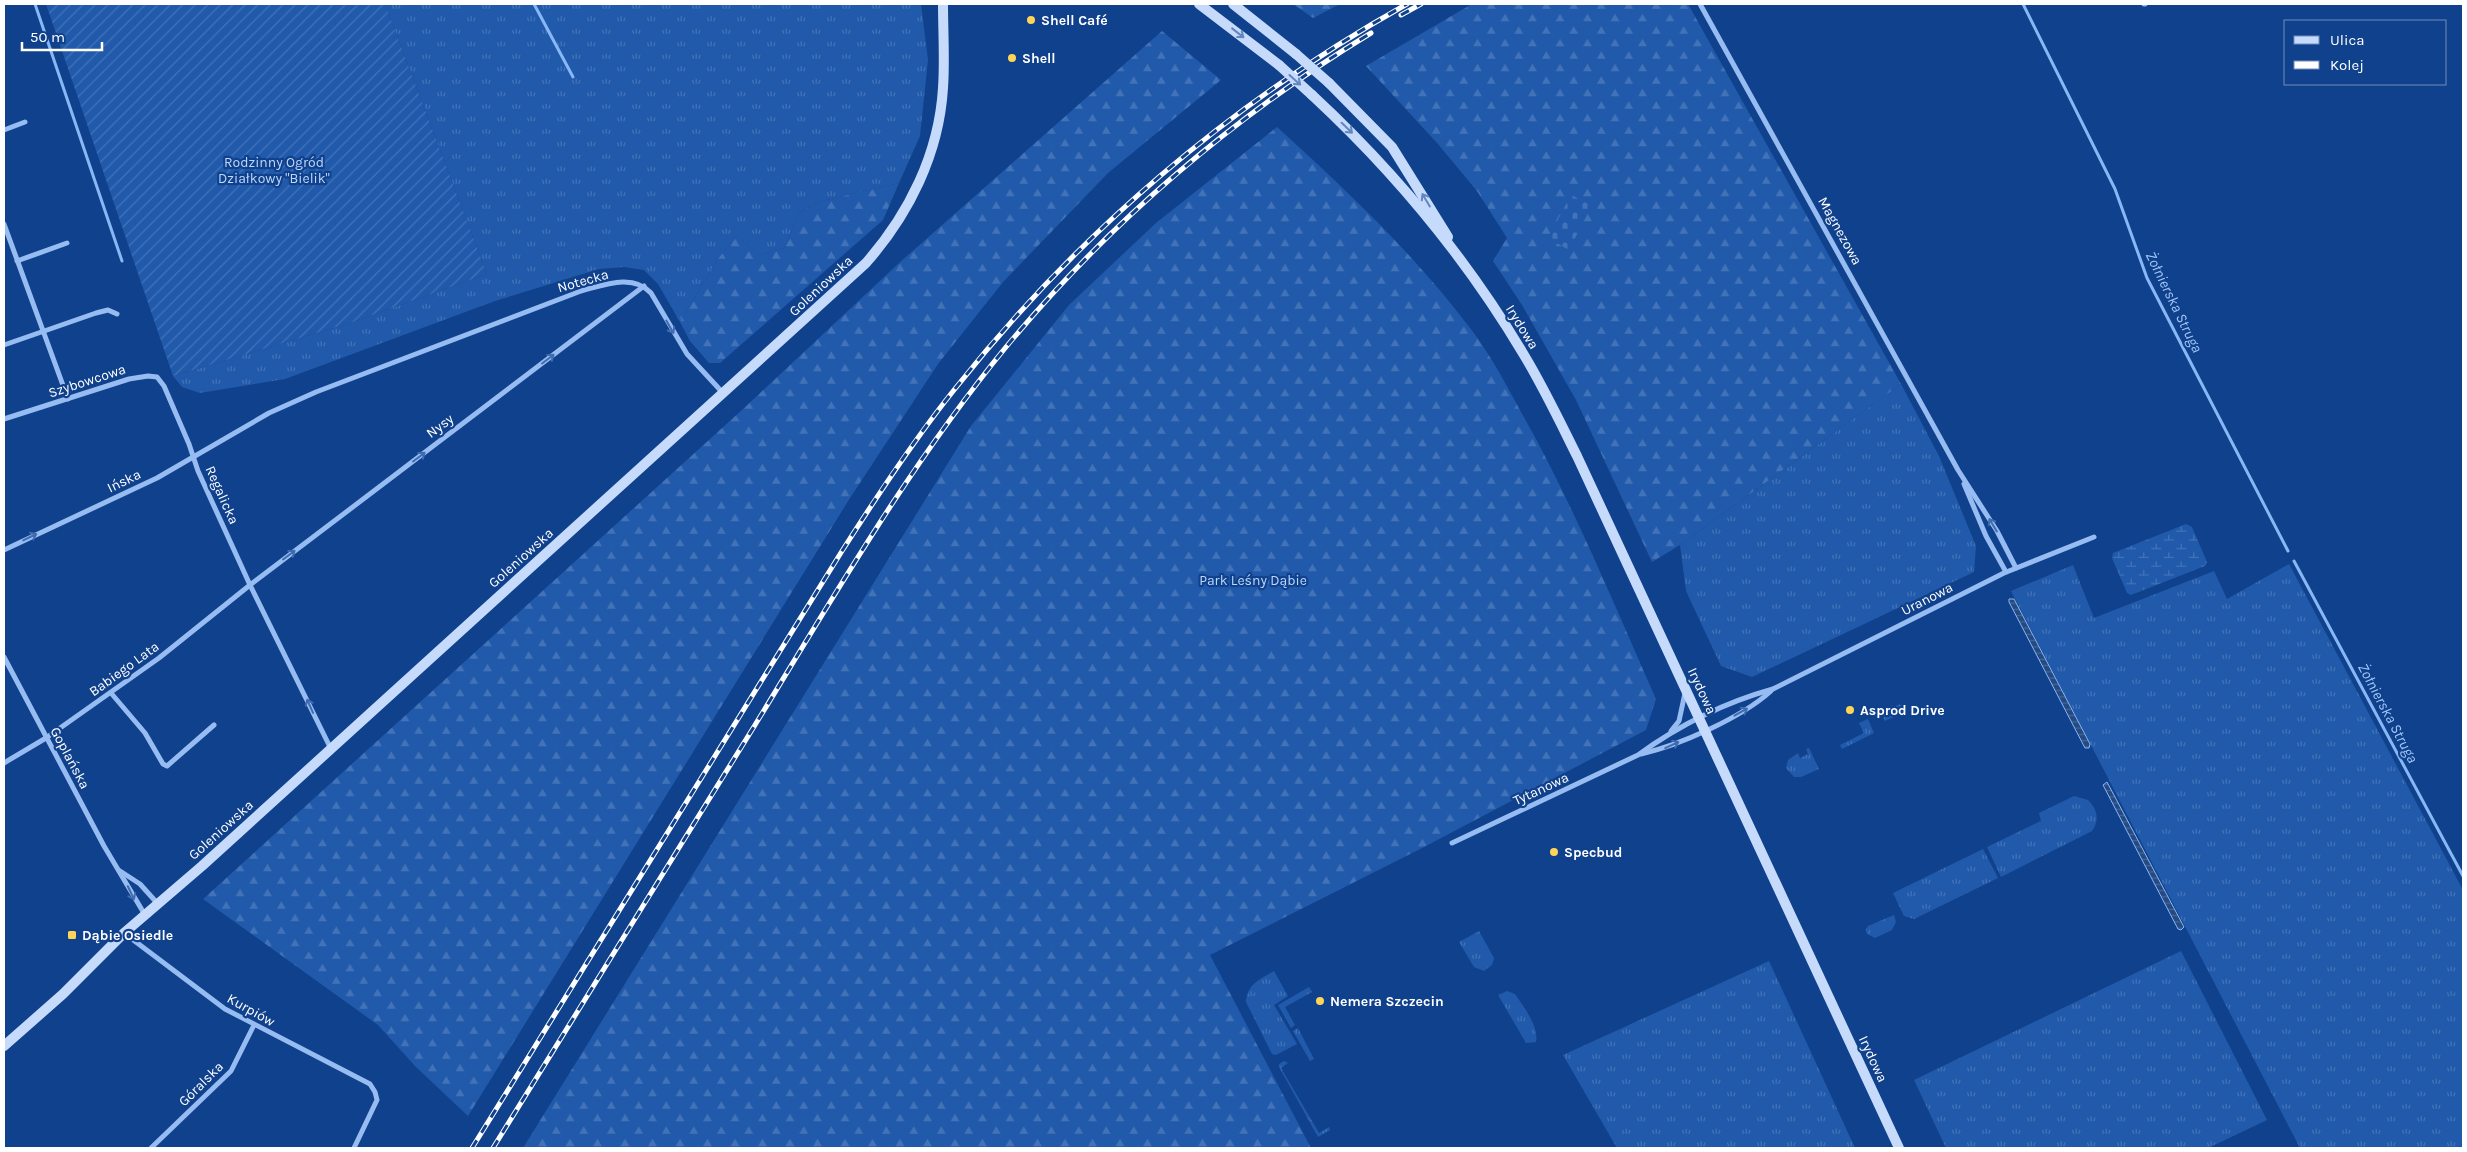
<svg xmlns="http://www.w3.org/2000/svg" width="2467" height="1152" font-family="Karla,sans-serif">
<defs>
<pattern id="grass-tufts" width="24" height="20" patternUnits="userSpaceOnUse" patternTransform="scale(1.25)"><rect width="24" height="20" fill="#215aab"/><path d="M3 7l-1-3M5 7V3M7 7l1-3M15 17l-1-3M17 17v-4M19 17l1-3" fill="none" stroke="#4273b8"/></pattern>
<pattern id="forest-firs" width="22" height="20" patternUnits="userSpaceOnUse" patternTransform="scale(1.25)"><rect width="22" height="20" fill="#215aab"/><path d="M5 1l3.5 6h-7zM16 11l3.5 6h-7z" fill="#4273b8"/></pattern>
<pattern id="wetland-marsh" width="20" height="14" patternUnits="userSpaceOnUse" patternTransform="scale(1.25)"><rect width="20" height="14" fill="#215aab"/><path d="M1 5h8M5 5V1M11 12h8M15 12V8" fill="none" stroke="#4273b8"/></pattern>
<pattern id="cemetery-stones" width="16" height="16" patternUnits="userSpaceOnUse" patternTransform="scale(1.25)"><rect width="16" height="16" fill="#215aab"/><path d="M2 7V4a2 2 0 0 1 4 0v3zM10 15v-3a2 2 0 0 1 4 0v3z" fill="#4273b8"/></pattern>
<pattern id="garden-furrows" width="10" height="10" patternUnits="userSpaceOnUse" patternTransform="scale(1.25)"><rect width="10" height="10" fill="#215aab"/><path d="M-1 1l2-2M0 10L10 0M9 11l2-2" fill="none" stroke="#4273b8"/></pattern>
<pattern id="water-rules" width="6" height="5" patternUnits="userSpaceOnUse" patternTransform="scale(1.25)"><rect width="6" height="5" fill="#254a81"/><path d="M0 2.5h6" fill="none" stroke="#466594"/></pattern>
</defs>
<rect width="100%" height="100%" fill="#10418c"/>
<g fill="url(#grass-tufts)">
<polygon points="385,4 921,4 928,60 920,136 899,183 822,201 798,213 785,248 758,255 737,235 717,260 680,322 658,284 644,270 624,267 599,269 495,301 285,379 200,393 182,387 173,376 350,323 487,274"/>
<polygon points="1901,384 1939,456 1976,546 1974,572 1752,677 1721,666 1686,591 1680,545"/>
<polygon points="2289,564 2463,890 2463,1148 2300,1148 2011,591 2073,565 2094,618 2214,571 2227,599"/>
<polygon points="1900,704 1905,712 1885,721 1882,713"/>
<polygon points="1868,719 1874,733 1842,749 1840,745 1864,733 1859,723"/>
<polygon points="1809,748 1819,769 1801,777 1794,777 1786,768 1788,760 1798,753 1800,758 1808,754 1806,749"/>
<path d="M2074,796L2088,800C2097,809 2100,820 2092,831L2001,877L1987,847L2041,821L2039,813Z"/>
<polygon points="1983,849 1998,878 1914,919 1904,916 1893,893"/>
<polygon points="1894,915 1896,922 1892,930 1875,938 1867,934 1866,929 1868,926"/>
<polygon points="1479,931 1494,958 1492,965 1484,971 1474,967 1459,942"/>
<polygon points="2181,951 2267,1120 2208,1148 1946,1148 1914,1080"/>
<polygon points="1769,961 1855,1148 1617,1148 1563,1055"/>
<path d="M1274,971L1288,996L1274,1005L1297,1044L1276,1055L1272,1054L1246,1002C1247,984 1260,979 1274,971Z"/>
<polygon points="1309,987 1312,992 1285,1007 1295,1025 1291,1028 1278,1005"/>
<path d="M1507,991L1515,994C1523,1006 1539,1026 1536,1042L1526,1043L1498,995Z"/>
<polygon points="1298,1028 1314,1059 1310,1061 1293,1031"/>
<polygon points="1284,1061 1288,1063 1281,1068 1319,1133 1329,1127 1330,1130 1318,1137 1279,1067 1279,1064"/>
</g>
<g fill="url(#forest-firs)">
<polygon points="1293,4 1340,4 1313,18"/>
<polygon points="1472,4 1688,4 1901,384 1680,545 1652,562 1576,400 1522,305 1493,261 1507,238 1477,191 1438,144 1366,66"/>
<polygon points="1162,31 1221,80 1108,173 1003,282 938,364 850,498 468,1116 416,1067 378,1025 203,899 743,409 898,264"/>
<path d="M1277,127C1342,186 1409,249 1463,319C1486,347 1504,380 1521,412C1573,504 1613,602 1656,699L1646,730L1426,846L1210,955L1311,1148H523L971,426L1069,305L1156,223Z"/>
<polygon points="899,183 883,220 720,363 709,363 690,341 680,322 717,260 737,235 758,255 785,248 798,213 822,201"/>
</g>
<polygon fill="url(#wetland-marsh)" points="2186,524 2192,527 2207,562 2205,566 2131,595 2127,593 2112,558 2113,553"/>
<polygon fill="url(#cemetery-stones)" points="1571,195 1592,205 1569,250 1548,238"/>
<polygon fill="url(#garden-furrows)" points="46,4 385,4 487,274 350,323 173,376"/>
<g fill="url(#water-rules)" stroke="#88b7f6">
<polygon points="2009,599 2014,599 2090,744 2089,748 2085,748 2009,602"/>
<polygon points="2107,782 2184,927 2181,930 2178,929 2103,785"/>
</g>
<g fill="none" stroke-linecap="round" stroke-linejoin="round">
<g stroke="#88b7f6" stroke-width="3">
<polyline points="35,4 122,261"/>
<polyline points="534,4 573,77"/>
<polyline points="2023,4 2115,189 2147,278 2288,551"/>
<polyline points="2294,561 2463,876"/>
</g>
<g stroke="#97bcf2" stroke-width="5">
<polyline points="1700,4 1958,470 1997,531 2016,568"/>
<polyline points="2144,4 2145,4"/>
<polyline points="4,130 25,122"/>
<polyline points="4,224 68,399"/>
<polyline points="17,261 67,243"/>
<polyline points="4,345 96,313 108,310 117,314"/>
<polyline points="4,419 129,379 148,376 157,377 164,386 189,444 198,471 250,585 331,749"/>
<polyline points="1964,484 1986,536 2006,572"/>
<path d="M4,550L157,478L269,413L316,392L581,291C604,285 633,273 651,293L687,354L723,393"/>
<polyline points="4,657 104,846 145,915"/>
<polyline points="111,693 145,733 163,764 167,766 214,725"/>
<polyline points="1671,731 1679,721 1685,693"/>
<path d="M1641,754C1680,745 1741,718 1771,691"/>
<polyline points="4,763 46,738 159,658 250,585 644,286"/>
<path d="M1452,843L1638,755C1678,726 1726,702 1773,689L2004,573L2094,537"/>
<polyline points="120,871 140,884 158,904"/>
<polyline points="124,933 225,1009 370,1084 375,1092 377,1100 354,1148"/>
<polyline points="151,1148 231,1071 254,1025"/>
</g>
<g stroke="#c6dbfc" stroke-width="10">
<polyline points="1199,4 1279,65"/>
<polyline points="1233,4 1296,54"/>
<polyline points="1329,83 1392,147 1448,237"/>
<path d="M1312,95C1394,171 1467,259 1524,355C1544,388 1560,422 1577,456L1899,1148"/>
<path d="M4,1046L63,994L124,933L202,866L866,263C909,214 939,154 943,88C945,60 943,32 943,4"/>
</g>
<g stroke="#fff" stroke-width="5">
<g id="rail">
<polyline points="1401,15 1421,4"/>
<path d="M472,1148L842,551C877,496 913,441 954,390C1078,233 1232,102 1407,4"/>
<path d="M493,1148C580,1007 668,866 755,725C834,596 910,464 1006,347C1109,223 1233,117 1371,33"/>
</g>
</g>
<use href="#rail" stroke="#10418c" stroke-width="3" stroke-dasharray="9" stroke-linecap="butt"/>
<g stroke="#c6dbfc" stroke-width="10">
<polyline points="1296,54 1329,83"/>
<polyline points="1279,65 1312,95"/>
</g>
</g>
<defs><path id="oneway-shaft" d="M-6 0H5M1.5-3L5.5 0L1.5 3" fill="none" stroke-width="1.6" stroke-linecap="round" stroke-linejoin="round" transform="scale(1.25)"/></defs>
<g stroke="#6286be">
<use href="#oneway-shaft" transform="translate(1238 33) rotate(38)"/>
<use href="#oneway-shaft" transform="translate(1295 80) rotate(42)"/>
<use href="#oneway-shaft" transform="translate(1347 128) rotate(44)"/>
<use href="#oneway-shaft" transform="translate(1426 200) rotate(-121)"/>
</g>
<g stroke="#3f6cb0">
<use href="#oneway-shaft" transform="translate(670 327) rotate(60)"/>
<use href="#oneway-shaft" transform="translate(548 359) rotate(-37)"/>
<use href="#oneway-shaft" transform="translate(419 457) rotate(-37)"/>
<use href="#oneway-shaft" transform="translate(1993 525) rotate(-121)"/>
<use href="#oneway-shaft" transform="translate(30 537) rotate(-26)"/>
<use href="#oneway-shaft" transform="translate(289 555) rotate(-37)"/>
<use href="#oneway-shaft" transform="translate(310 706) rotate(-114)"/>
<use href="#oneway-shaft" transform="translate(1741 712) rotate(-29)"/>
<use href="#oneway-shaft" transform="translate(1672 745) rotate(-25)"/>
<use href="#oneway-shaft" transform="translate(131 893) rotate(65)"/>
</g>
<g fill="#ffd558" stroke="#10418c" stroke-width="2">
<circle cx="1031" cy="20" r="5"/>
<circle cx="1012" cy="58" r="5"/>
<circle cx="1850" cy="710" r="5"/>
<circle cx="1554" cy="852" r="5"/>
<rect x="67" y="930" width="10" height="10" rx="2.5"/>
<circle cx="1320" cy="1001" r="5"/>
</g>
<g text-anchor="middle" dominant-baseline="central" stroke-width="4.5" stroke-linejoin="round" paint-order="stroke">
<g font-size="14" font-weight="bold" fill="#fff" stroke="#10418c" text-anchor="start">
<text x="1041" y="20">Shell Café</text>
<text x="1022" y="58">Shell</text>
<text x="1860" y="710">Asprod Drive</text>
<text x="1564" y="852">Specbud</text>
<text x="82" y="935">Dąbie Osiedle</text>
<text x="1330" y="1001">Nemera Szczecin</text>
</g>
<g font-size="14" fill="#bed8fd" stroke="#10418c">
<text x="274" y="162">Rodzinny Ogród<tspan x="274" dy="16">Działkowy "Bielik"</tspan></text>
<text x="1253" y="580">Park Leśny Dąbie</text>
</g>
<g font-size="14" fill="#fff" stroke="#10418c">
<text transform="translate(1840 231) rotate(61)">Magnezowa</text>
<text transform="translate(583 281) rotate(-16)">Notecka</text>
<text transform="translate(821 286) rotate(-43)">Goleniowska</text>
<text transform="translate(1522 327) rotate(58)">Irydowa</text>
<text transform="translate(87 381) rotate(-18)">Szybowcowa</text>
<text transform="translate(440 426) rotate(-37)">Nysy</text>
<text transform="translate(124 481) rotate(-26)">Ińska</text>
<text transform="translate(222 495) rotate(66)">Regalicka</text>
<text transform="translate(521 558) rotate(-42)">Goleniowska</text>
<text transform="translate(1927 599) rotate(-27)">Uranowa</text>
<text transform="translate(124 669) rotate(-36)">Babiego Lata</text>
<text transform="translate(1702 691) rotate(65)">Irydowa</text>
<text transform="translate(70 758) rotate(62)">Goplańska</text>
<text transform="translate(1541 789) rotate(-25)">Tytanowa</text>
<text transform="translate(221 830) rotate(-42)">Goleniowska</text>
<text transform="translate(251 1010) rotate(29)">Kurpiów</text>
<text transform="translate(1873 1059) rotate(65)">Irydowa</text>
<text transform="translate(201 1084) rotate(-45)">Góralska</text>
</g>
<g font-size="15" font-style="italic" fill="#a2c7f9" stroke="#10418c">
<text transform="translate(2174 302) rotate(64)">Żołnierska Struga</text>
<text transform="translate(2388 713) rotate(62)">Żołnierska Struga</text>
</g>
</g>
<rect width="2467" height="1152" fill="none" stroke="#ffffff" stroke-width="10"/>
<rect x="2284" y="20" width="162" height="65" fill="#10418c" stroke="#708dba"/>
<rect x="2294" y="36" width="25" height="8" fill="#c6dbfc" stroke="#708dba"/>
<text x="2330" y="45" font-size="15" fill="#ffffff">Ulica</text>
<rect x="2294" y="61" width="25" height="8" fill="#ffffff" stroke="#708dba"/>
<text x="2330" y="70" font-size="15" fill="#ffffff">Kolej</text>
<path d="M22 42v8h80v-8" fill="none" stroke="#ffffff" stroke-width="2.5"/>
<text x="30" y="42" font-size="15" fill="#ffffff" stroke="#10418c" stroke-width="4" paint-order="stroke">50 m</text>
</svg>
